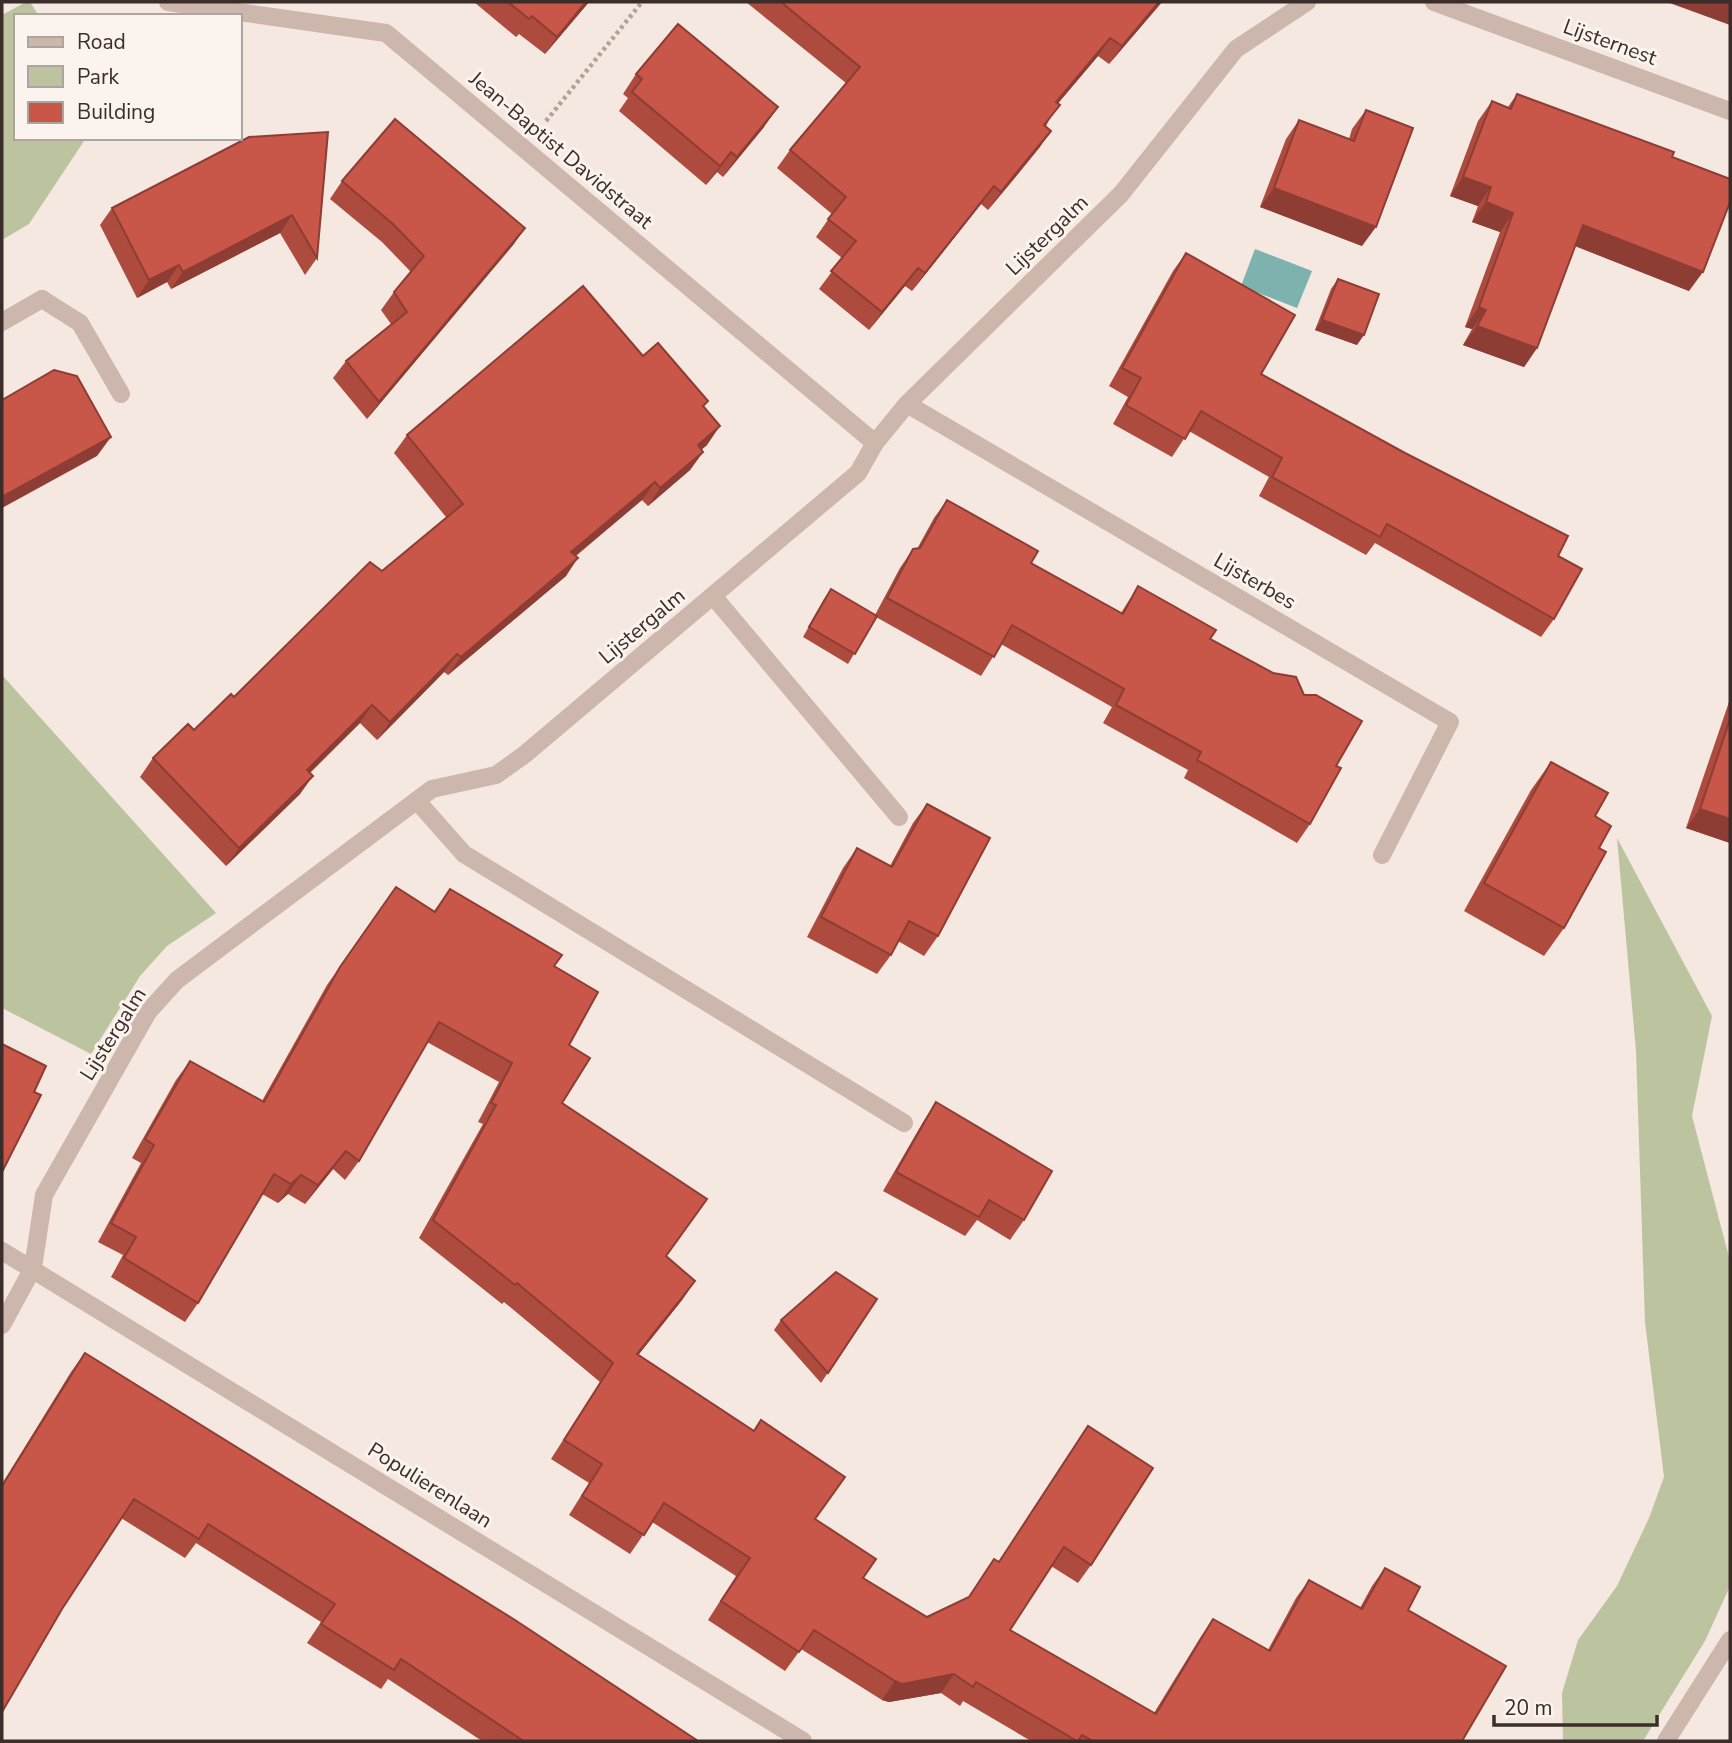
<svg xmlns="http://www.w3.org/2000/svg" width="1732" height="1743" font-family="'Nunito Sans',sans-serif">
<rect width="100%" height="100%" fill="#f4e8e0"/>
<g fill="#bcc49f">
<polygon points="26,2 30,2 39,16 16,16 16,138 86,138 29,224 2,240 2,15"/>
<polygon points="2,675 216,913 167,946 140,976 91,1054 2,1008"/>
<polygon points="1617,838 1712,1016 1692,1116 1730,1261 1730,1586 1705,1641 1643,1741 1563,1741 1562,1693 1578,1640 1617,1586 1649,1518 1664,1477 1645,1322 1636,1051"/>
</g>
<polygon fill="#7eb2ae" points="1255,249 1312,271 1297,308 1241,286"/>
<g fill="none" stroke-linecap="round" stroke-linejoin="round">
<polyline stroke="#b9a095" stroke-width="4.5" stroke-dasharray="3.5 3.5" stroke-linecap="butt" points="546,121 642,2"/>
<g stroke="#cdb6ab" stroke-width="18">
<polyline points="42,299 80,323 121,394"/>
<polyline points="713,596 899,817"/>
<polyline points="417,801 464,854 904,1123"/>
<polyline points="1666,1741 1730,1640"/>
</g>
<g stroke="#cdb6ab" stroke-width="18">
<polyline points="168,2 386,33 875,443"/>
<polyline points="1434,2 1730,111"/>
<polyline points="2,322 42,299"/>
<polyline points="907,404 1450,722 1382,855"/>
<polyline points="2,1251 803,1741"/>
<polyline points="2,1325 33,1268 44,1195 148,1012 177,980 432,789 496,775 524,755 858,473 875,443 907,404 1121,194 1236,49 1307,2"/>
</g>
</g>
<g fill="#ad4b3f">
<polygon points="474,2 589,2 545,54 519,34 516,37"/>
<polygon points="746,2 1162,2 1109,64 1098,56 1058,103 1046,126 1051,131 1039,148 1014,179 988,210 981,204 912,291 905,286 869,330 819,289 842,258 816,237 832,214 777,168 790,150 846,83"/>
<polygon points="636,74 764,127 723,177 717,172 706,185 619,111 628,98 623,94"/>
<polygon points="1517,94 1672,157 1689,291 1575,246 1537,348 1524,367 1463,345 1472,329 1465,327 1500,232 1472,222 1478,206 1450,196 1478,121 1492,101 1508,107"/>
<polygon points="1366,110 1362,246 1260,207 1286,139 1299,120 1349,139 1352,129"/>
<polygon points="249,137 317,258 305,275 280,233 171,289 167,282 137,298 100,225 112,208"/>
<polygon points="342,181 525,228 513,245 367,419 333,378 346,361 391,324 381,310 394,292 411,272 382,242 330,199"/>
<polygon points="1186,253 1261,374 1558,556 1554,619 1541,637 1375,543 1366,555 1259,496 1269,477 1189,431 1172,457 1113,424 1128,397 1109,386 1173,271"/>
<polygon points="1338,279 1357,345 1315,330 1331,289"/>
<polygon points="643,356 704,408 707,445 701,450 703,452 690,470 648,506 642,500 576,556 566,576 448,675 444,672 377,740 360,723 310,773 300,794 226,866 140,777 153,758 194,730 234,697 446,517 394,453 407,435"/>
<polygon points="947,500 1031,563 1121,613 1138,586 1210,639 1336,766 1310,824 1297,843 1184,778 1188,770 1103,723 1112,707 1001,644 981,676 876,617 848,664 803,637 824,599 831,589 875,615 900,568 913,549 917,549 934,518"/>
<polygon points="1730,699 1730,843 1686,828"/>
<polygon points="1551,762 1595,816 1599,848 1564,928 1544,956 1464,911 1531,790"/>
<polygon points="927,804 938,936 924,956 898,941 891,955 877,974 807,937 843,868 857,848 890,866 913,823"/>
<polygon points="396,887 434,911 450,889 554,966 569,1045 562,1103 666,1256 695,1281 682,1300 638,1355 815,1519 863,1578 927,1617 968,1598 999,1562 1088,1426 1091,1565 1078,1583 1051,1566 1010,1630 1154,1713 1200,1638 1213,1619 1268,1650 1296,1598 1309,1580 1360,1608 1372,1586 1385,1568 1408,1610 1462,1741 1031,1741 963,1701 960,1706 941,1693 889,1702 882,1700 801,1649 785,1671 708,1620 736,1576 652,1522 630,1554 569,1515 589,1483 551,1459 600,1382 504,1302 502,1304 419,1238 483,1124 478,1122 499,1082 427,1042 359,1161 345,1180 333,1169 305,1204 288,1194 278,1203 262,1194 198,1303 185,1322 111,1277 123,1255 98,1242 141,1163 132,1158 176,1080 190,1061 262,1101 327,985"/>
<polygon points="936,1102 1024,1220 1010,1240 977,1220 965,1236 883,1191 923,1122"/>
<polygon points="877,1299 821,1383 774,1330 781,1320"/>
<polygon points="85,1353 698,1741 482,1741 388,1679 381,1689 307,1643 321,1622 196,1543 185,1558 121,1518 62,1609 2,1712 2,1484 71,1372"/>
</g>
<g fill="#8d3d33">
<polygon points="586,2 589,2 545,54 557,37"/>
<polygon points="1159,2 1162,2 1109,64 1122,46"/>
<polygon points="1667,2 1730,2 1730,25"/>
<polygon points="1110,38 1098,56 1044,120 1056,102"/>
<polygon points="778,107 764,127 723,177 737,157"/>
<polygon points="1051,131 1039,148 988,210 1001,192"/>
<polygon points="731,152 717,172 706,185 720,166"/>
<polygon points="1463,177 1491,187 1478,206 1450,196"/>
<polygon points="994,186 981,204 912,291 925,273"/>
<polygon points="1274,188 1376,227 1362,246 1260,207"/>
<polygon points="1486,202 1513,213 1500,232 1472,222"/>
<polygon points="292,215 280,233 171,289 183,272"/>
<polygon points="1583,225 1703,272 1689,291 1570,244"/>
<polygon points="525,228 513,245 367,419 379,402"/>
<polygon points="179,265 167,282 137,298 149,280"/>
<polygon points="918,268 905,286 869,330 882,312"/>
<polygon points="1479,307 1486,310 1472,329 1465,327"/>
<polygon points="1322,320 1364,335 1357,345 1315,330"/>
<polygon points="1477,326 1537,348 1524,367 1463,345"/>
<polygon points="720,426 707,445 685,463 698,445"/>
<polygon points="111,437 97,456 2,508 2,497"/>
<polygon points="703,452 690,470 648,506 660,488"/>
<polygon points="655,482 642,500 558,570 571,552"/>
<polygon points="578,558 566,576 448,675 461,657"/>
<polygon points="457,654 444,672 377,740 390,722"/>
<polygon points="372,705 360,723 294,788 307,770"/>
<polygon points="313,776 300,794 226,866 239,848"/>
<polygon points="1700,809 1730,819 1730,843 1686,828"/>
<polygon points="346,1151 333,1169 305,1204 318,1185"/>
<polygon points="301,1175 288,1194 278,1203 291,1184"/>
<polygon points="695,1281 682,1300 624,1373 637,1354"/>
<polygon points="954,1674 941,1693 889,1702 882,1700 895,1681"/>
</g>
<g fill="#c95749" stroke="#8d3d33" stroke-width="2">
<polygon points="508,2 586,2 557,37 532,16 529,19"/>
<polygon points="781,2 1159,2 1122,46 1110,38 1056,102 1060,105 1044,125 1051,131 1026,161 1001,192 994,186 925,273 918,268 882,312 831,271 856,241 828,219 846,197 790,150 860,67"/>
<polygon points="678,24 778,107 737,157 731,152 720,166 632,92 642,79 636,74"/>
<polygon points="1517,94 1674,152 1672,157 1730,179 1730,202 1703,272 1583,225 1537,348 1477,326 1486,310 1479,307 1513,213 1486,202 1491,187 1463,177 1492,101 1511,109"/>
<polygon points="1366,110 1413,128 1376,227 1274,188 1299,120 1354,141"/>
<polygon points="395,119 525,228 379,402 346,361 407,312 394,292 424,256 394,225 342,181"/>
<polygon points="328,132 317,258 292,215 183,272 179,265 149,280 112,208 249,137"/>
<polygon points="1186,253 1295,315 1261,374 1405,453 1568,536 1558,556 1582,569 1554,619 1387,524 1380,537 1272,477 1282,458 1201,411 1185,439 1126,405 1141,378 1122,368"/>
<polygon points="1338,279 1379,294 1364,335 1322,320"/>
<polygon points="583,286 643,356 658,343 708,401 703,406 720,426 698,445 703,452 660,488 655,482 571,552 578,558 461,657 457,654 390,722 372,705 307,770 313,776 239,848 153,758 188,724 194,730 231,694 234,697 370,562 382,571 463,504 407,435"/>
<polygon points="54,370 77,376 111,437 2,497 2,400"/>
<polygon points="947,500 1038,551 1031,563 1123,614 1138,586 1216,630 1210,639 1273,673 1296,677 1304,695 1316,695 1362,721 1336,766 1341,768 1310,824 1197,760 1201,752 1116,705 1124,689 1012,625 994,657 887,598 913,549 920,548"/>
<polygon points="831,589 877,616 855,654 809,627"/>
<polygon points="1730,719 1730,819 1700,809"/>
<polygon points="1551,762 1608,793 1595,816 1611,826 1599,848 1606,852 1564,928 1484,883"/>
<polygon points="927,804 990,838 938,936 909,921 891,955 821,917 857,848 892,867"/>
<polygon points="396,887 435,912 450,889 562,955 554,966 598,992 569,1045 590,1058 562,1103 707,1199 666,1256 695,1281 637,1354 754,1431 761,1420 845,1477 815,1519 876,1559 863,1578 927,1617 969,1597 994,1559 999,1562 1088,1426 1153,1468 1091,1565 1064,1547 1010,1630 1156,1714 1213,1619 1270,1651 1309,1580 1362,1609 1385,1568 1420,1587 1408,1610 1506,1666 1462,1741 1093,1741 1082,1735 1078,1741 1077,1741 976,1682 973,1687 954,1674 902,1684 895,1681 814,1630 799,1652 721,1601 750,1558 664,1503 644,1535 582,1496 602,1464 564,1440 613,1363 517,1283 515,1285 433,1220 496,1105 491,1103 512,1063 439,1022 359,1161 346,1151 318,1185 301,1175 291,1184 274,1174 198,1303 124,1258 136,1237 111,1223 154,1145 145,1139 190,1061 264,1102 340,967"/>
<polygon points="2,1044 46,1066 34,1092 41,1095 2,1172"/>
<polygon points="936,1102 1052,1171 1024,1220 989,1200 979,1217 896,1172"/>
<polygon points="836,1272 877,1299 828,1373 781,1320"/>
<polygon points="85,1353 515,1620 698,1741 522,1741 522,1740 401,1659 394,1670 321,1624 335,1604 208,1524 199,1539 134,1499 62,1609 2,1712 2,1486"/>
</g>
<g text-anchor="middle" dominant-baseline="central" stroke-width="6" stroke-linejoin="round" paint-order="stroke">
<g font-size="21" fill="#3b2d2a" stroke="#fbf3ed">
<text transform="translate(1610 42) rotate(20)">Lijsternest</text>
<text transform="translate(561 150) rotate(40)">Jean-Baptist Davidstraat</text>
<text transform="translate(1047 235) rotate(-44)">Lijstergalm</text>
<text transform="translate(1255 581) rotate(30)">Lijsterbes</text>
<text transform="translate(642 626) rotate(-40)">Lijstergalm</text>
<text transform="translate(113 1034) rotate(-58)">Lijstergalm</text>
<text transform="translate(430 1485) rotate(32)">Populierenlaan</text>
</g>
</g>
<rect width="1732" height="1743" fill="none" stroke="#3b2d2a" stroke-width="7"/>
<rect x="14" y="14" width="228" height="126" fill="#fbf3ed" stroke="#aea49f" stroke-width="2"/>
<rect x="28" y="37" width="35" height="10" fill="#cdb6ab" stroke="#aea49f" stroke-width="2"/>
<text x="77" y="49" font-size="21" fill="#3b2d2a">Road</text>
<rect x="28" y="66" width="35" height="21" fill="#bcc49f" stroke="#aea49f" stroke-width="2"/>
<text x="77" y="84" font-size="21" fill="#3b2d2a">Park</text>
<rect x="28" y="102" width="35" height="21" fill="#c95749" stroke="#aea49f" stroke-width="2"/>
<text x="77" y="119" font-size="21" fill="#3b2d2a">Building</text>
<path d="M1494 1715v10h163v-10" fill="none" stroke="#3b2d2a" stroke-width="3.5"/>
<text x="1504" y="1715" font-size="21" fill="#3b2d2a" stroke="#fbf3ed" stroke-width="5" paint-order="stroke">20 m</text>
</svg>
